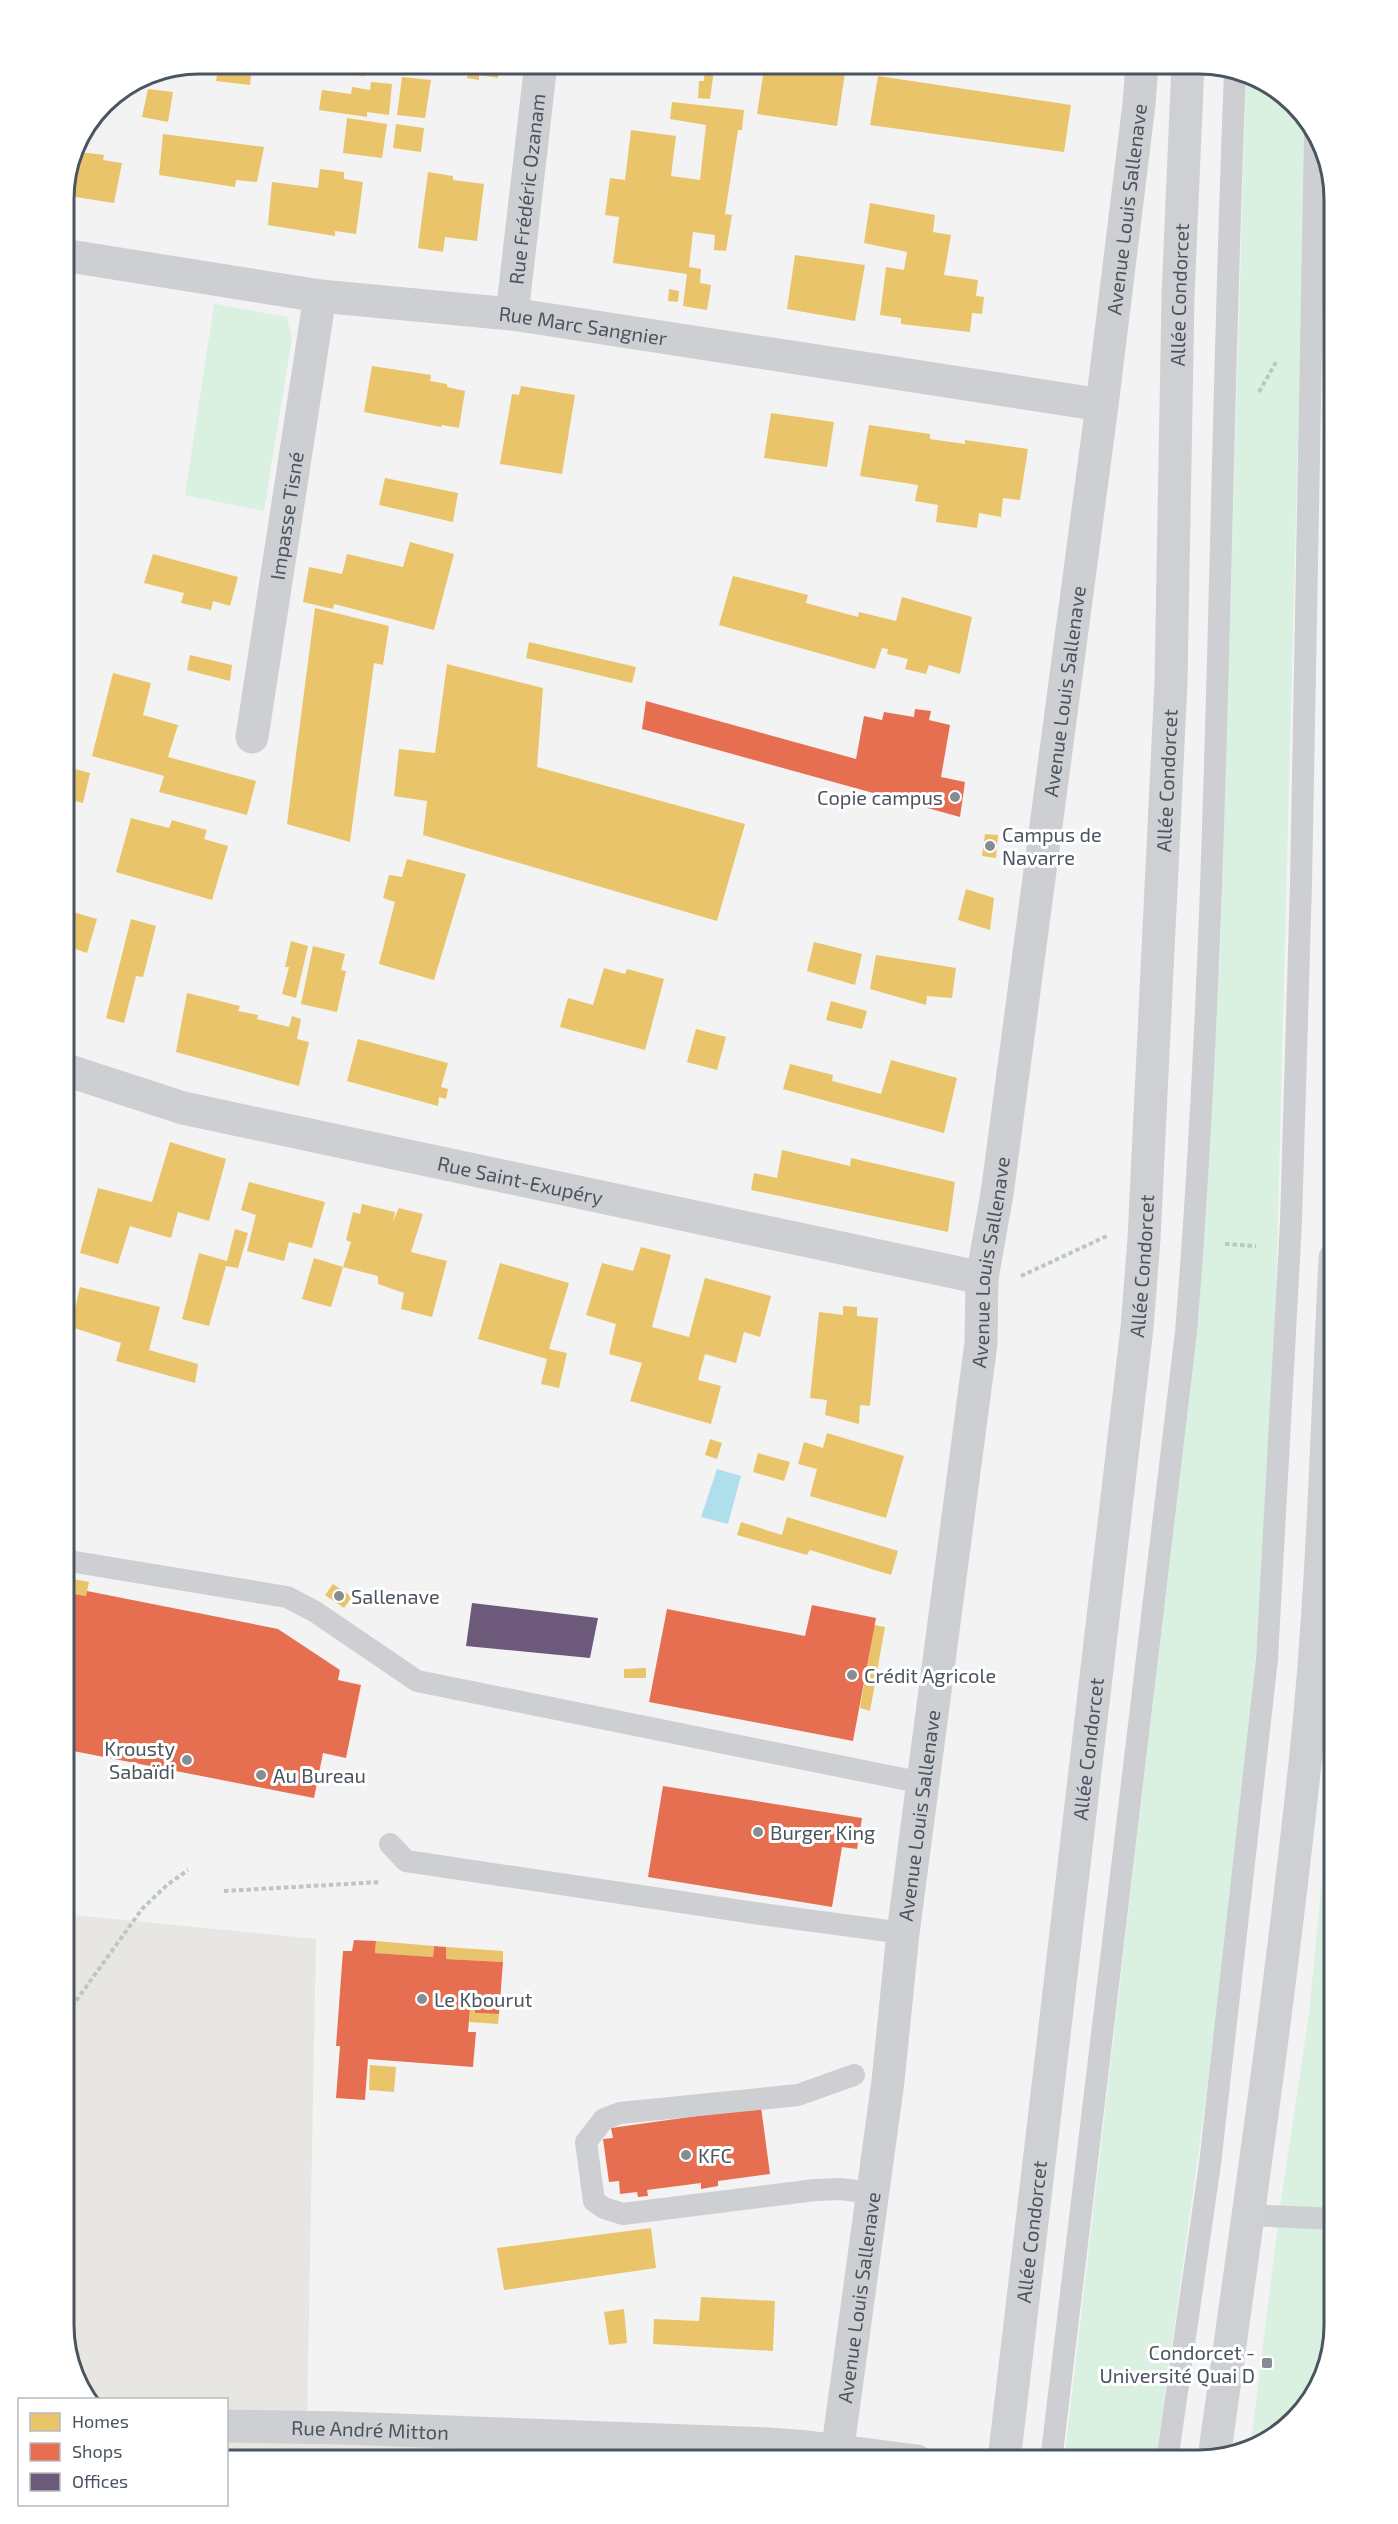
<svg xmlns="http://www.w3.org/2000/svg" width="1398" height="2524" font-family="'Exo 2',sans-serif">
<rect width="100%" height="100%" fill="#f4f3f3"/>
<polygon fill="#e7e6e2" points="63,1914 316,1939 307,2419 630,2461 227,2461 226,2400 91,2399 73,2378 63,2325"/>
<g fill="#daf1e2">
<path d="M1246,76L1275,86L1306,124L1277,1258C1272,1406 1265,1554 1252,1701C1229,1955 1190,2208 1156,2461H1064L1153,1701L1206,1202L1220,955Z"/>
<polygon points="214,304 287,317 292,338 264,511 185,495"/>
<polygon points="1335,1743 1335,2326 1312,2400 1250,2451 1280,2207 1309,2014"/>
</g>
<polygon fill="#afdfed" points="717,1469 741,1476 728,1524 701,1517"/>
<g fill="#e9c46a">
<polygon points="219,63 252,63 250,85 216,81"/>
<polygon points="288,63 367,63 365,76 287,67"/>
<polygon points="449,63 500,63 498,78 479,75 479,80 467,78 468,67"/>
<polygon points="609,63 638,63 637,69"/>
<polygon points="705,63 715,63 710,99 698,98 699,81 704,81"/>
<polygon points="765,63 783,63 845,73 837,126 757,114"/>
<polygon points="878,76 1071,105 1064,152 870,125"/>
<polygon points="402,77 431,80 425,118 397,115"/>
<polygon points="371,82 392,84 389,115 367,112 367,117 319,110 322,90 351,94 352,87 370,90"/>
<polygon points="148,89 173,92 168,122 142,117"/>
<polygon points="672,102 744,110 742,130 738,130 725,214 732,215 726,251 714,250 715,235 693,232 689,267 701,269 700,283 711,285 707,310 683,306 687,274 613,263 619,217 605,215 610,178 625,180 631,130 676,136 671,176 700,180 706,125 670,119"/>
<polygon points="347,118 387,124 382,158 343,153"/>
<polygon points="396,124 424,128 421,152 393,148"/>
<polygon points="163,134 264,147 257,182 236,180 235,187 159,175"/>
<polygon points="72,151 104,155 103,160 122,163 114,203 63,195"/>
<polygon points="320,169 344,172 344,179 363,182 356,234 335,231 335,236 268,225 272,182 318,188"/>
<polygon points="428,172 453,176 453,180 484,184 477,241 445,237 443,252 418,248"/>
<polygon points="870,203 935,215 933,232 951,235 944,275 978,280 976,296 984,297 982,314 972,313 970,332 901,324 901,318 880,315 886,267 904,270 907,252 864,243"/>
<polygon points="795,255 865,265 855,321 787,309"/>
<polygon points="669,289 679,291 678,302 668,301"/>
<polygon points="372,366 431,375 430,381 447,384 447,387 465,391 459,428 442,425 441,427 364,412"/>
<polygon points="521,386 575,395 562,474 500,464 512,394 519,395"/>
<polygon points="771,413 834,422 827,467 764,458"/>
<polygon points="869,425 930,434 930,439 965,444 965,440 1028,449 1020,500 1003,498 1001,517 979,513 977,528 936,522 938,505 915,501 918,485 860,476"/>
<polygon points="385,478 458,493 453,522 379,505"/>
<polygon points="410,542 454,554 434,630 334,604 333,609 303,602 309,567 342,574 347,554 403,567"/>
<polygon points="153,554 238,577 230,606 213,601 211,610 181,603 184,593 144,583"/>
<polygon points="733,576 808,595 806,603 858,617 859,612 896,621 902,597 972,617 960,674 929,665 926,674 905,669 908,659 887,654 888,649 882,648 875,669 719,625"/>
<polygon points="315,608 389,626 383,665 374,663 350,842 287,824"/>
<polygon points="529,642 636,667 632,683 526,658"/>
<polygon points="190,655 232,665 230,681 187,670"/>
<polygon points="447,664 543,688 537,767 745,824 717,921 423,835 427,801 394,796 399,749 435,753"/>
<polygon points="113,673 151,683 143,715 178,725 168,757 256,781 247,815 159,792 164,776 92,756"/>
<polygon points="63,766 90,773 83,803 63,798"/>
<polygon points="131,818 169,828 172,820 207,830 204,839 228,846 212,900 116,872"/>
<polygon points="985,834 998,835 996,858 982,856"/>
<polygon points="407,859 466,874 434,980 379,964 395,902 383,898 389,875 402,877"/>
<polygon points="966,889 994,898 990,930 958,920"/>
<polygon points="63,909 97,919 87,953 70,947 64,968"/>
<polygon points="131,919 156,926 143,977 136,976 124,1023 106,1018"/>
<polygon points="291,941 308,946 296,998 282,994 289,967 285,967"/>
<polygon points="814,942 862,954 855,985 807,971"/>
<polygon points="313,946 345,954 341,970 346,971 337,1012 301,1004"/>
<polygon points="876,955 956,968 952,998 927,996 926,1005 870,989"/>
<polygon points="604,968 625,974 627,969 664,979 645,1050 560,1027 568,998 593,1005"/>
<polygon points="187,993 240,1006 238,1011 258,1015 257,1019 289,1027 292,1016 301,1019 297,1039 309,1042 299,1086 176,1052"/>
<polygon points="831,1001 867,1011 862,1029 826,1020"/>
<polygon points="696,1029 726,1037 717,1070 687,1062"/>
<polygon points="358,1039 448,1063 441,1087 448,1089 446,1099 439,1097 438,1106 347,1081"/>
<polygon points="891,1060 957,1078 944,1133 783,1089 790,1064 833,1075 832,1081 881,1094"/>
<polygon points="170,1142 226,1159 209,1221 178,1212 171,1238 130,1226 118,1264 80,1253 98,1188 152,1202"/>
<polygon points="782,1150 850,1166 851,1158 955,1182 948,1232 751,1190 754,1173 777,1178"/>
<polygon points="249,1182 325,1202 312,1248 289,1242 284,1261 247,1251 256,1215 241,1210"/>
<polygon points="362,1204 395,1212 393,1221 399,1208 423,1214 411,1252 447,1261 432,1317 401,1309 404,1293 378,1284 378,1276 343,1267 351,1242 346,1240 353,1212 360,1214"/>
<polygon points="235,1229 248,1233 238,1268 226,1266 209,1326 182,1319 199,1253 227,1261"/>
<polygon points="641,1247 671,1255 652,1327 689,1337 705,1278 771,1296 760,1337 744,1332 736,1363 705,1354 698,1380 721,1386 711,1424 630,1401 642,1363 609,1354 616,1324 586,1315 602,1263 633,1271"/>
<polygon points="314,1258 343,1267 331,1307 302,1299"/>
<polygon points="500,1263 569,1283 549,1349 567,1353 559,1388 541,1384 547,1359 478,1339"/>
<polygon points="80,1287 160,1307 149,1350 198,1364 195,1383 116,1361 121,1343 71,1327"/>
<polygon points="843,1306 857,1307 857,1316 878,1318 870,1406 860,1405 859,1424 825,1415 827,1400 810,1398 819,1312 843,1315"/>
<polygon points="827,1433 904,1456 886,1518 810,1496 817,1469 798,1464 804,1442 823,1448"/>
<polygon points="710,1439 722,1443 717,1459 705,1455"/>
<polygon points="758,1453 790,1462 784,1481 753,1472"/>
<polygon points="787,1517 898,1551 891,1575 810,1550 807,1555 737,1535 741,1522 782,1535"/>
<polygon points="63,1577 89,1582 86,1596 63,1592"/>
<polygon points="333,1584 352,1597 344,1608 325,1595"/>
<polygon points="874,1625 885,1627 870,1711 860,1708"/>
<polygon points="646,1668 646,1678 624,1678 624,1669"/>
<polygon points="376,1941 434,1946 433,1957 375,1953"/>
<polygon points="446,1947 503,1951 503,1962 446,1959"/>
<polygon points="475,2008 475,2013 499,2014 498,2024 469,2022 470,2009"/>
<polygon points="370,2065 396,2067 394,2092 369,2090"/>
<polygon points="651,2228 656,2268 504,2290 497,2248"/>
<polygon points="701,2297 775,2301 773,2351 653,2344 654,2319 699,2321"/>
<polygon points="624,2309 627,2343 609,2345 604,2312"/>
</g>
<g fill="#e76f51">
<polygon points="646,701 856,759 864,716 882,720 884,712 914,717 915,709 931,711 929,720 950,725 941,777 965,782 960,817 642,729"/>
<polygon points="87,1591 278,1629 340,1670 338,1680 361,1685 346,1758 323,1753 314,1798 63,1749 63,1592 86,1596"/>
<polygon points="812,1605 876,1618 853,1741 649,1702 667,1609 805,1636"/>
<polygon points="663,1786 862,1818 857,1849 842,1847 832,1907 648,1877"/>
<polygon points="354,1940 376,1941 375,1953 433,1957 434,1946 446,1947 446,1959 503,1962 499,2014 475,2013 475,2008 470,2009 468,2032 476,2032 473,2067 368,2059 365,2100 336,2098 340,2046 336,2046 343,1951 352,1951"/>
<polygon points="761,2107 770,2174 718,2181 718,2186 701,2189 701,2183 647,2190 648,2196 638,2197 637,2192 620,2194 619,2181 609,2182 603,2139 613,2138 611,2128"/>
</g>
<polygon fill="#6d597a" points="472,1603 598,1618 590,1658 466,1646"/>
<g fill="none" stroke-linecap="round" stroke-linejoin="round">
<g stroke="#bbc7c3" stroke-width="4" stroke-dasharray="4.5 3" stroke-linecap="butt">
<polyline points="1259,392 1276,362"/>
<polyline points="1225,1244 1256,1246"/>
<polyline points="1021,1276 1107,1236"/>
<polyline points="224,1891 381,1882"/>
<polyline points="63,2019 142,1909 167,1885 188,1870"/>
</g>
<g stroke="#cdcfd2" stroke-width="22">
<polyline points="63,1560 287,1597 314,1611 417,1681 923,1783"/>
<polyline points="390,1844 406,1861 761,1914 903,1933"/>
<polyline points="854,2075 798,2095 620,2113 604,2119 586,2142 594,2201 604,2208 623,2214 815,2190 840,2189 873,2193"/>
<polyline points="1250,2215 1335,2219"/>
<path d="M1051,2461L1186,1332C1220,913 1218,492 1235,72"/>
<polyline points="1167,2461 1210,2164 1267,1659 1291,1222 1301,884 1315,135"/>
</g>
<g stroke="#cdcfd2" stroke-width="33">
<path id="s1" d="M63,255L320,296L512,314L1102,405"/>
<path id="s2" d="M512,314L541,63"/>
<path id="s3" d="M252,737L320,296"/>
<path id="s4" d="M63,1069L183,1108L982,1278"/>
<path id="s5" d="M226,2426L344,2428L768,2444L808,2447L917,2461"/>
<path id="s6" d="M836,2461L888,2081L903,1933L981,1343L982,1278L997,1194L1102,405L1139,104L1142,63"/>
</g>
<g stroke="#ced0d3" stroke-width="33">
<path d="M1214,2458C1247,2224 1281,1990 1306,1754C1323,1591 1327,1422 1335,1258"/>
<path id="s7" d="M1004,2461L1137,1328L1144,1239L1171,682L1178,296L1188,63"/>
</g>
</g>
<g fill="#868c93" stroke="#fff" stroke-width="2">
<circle cx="955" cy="797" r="6"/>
<circle cx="990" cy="846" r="6"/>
<circle cx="339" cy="1596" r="6"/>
<circle cx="852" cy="1675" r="6"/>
<circle cx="187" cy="1760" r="6"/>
<circle cx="261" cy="1775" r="6"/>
<circle cx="758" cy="1832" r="6"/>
<circle cx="422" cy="1999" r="6"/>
<circle cx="686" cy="2155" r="6"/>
<rect x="1261" y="2357" width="12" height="12" rx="3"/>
</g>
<g text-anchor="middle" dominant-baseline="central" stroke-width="6" stroke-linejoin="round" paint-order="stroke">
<g font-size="20" fill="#4a5560" stroke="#fff">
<text stroke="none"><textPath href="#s2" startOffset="126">Rue Frédéric Ozanam</textPath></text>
<text stroke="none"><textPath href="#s6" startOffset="2271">Avenue Louis Sallenave</textPath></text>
<text stroke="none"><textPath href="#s7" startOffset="2175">Allée Condorcet</textPath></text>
<text stroke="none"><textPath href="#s1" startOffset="525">Rue Marc Sangnier</textPath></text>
<text stroke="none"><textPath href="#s3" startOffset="224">Impasse Tisné</textPath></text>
<text stroke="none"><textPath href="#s6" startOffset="1785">Avenue Louis Sallenave</textPath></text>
<text stroke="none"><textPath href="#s7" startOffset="1689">Allée Condorcet</textPath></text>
<text stroke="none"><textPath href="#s4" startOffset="471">Rue Saint-Exupéry</textPath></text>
<text stroke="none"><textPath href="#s6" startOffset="1209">Avenue Louis Sallenave</textPath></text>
<text stroke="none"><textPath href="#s7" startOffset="1203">Allée Condorcet</textPath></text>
<text stroke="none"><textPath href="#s7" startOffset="717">Allée Condorcet</textPath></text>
<text stroke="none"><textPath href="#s6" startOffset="651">Avenue Louis Sallenave</textPath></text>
<text stroke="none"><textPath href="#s7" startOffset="231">Allée Condorcet</textPath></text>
<text stroke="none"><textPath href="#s6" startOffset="165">Avenue Louis Sallenave</textPath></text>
<text stroke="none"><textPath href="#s5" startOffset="144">Rue André Mitton</textPath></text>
</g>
<g font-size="20" fill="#4a5560" stroke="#fff" text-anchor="start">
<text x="943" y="797" text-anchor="end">Copie campus</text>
<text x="1002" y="834">Campus de<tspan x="1002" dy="23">Navarre</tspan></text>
<text x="351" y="1596">Sallenave</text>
<text x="864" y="1675">Crédit Agricole</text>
<text x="175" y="1748" text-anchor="end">Krousty<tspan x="175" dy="23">Sabaïdi</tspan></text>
<text x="273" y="1775">Au Bureau</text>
<text x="770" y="1832">Burger King</text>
<text x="434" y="1999">Le Kbourut</text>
<text x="698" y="2155">KFC</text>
<text x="1255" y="2352" text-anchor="end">Condorcet -<tspan x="1255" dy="23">Université Quai D</tspan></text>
</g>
</g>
<path d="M0 0H1398V2524H0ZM199 74H1199A125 125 0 0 1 1324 199V2325A125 125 0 0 1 1199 2450H199A125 125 0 0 1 74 2325V199A125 125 0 0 1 199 74Z" fill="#fff" fill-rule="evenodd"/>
<path fill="none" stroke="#4a5560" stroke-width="3" d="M199 74H1199A125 125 0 0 1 1324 199V2325A125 125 0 0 1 1199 2450H199A125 125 0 0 1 74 2325V199A125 125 0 0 1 199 74Z"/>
<rect x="18" y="2398" width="210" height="108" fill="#ffffff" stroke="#b7bbbf" stroke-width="1.5"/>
<rect x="30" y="2413" width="30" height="18" fill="#e9c46a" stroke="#b7bbbf" stroke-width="1.5"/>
<text x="72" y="2428" font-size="18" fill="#4a5560">Homes</text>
<rect x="30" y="2443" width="30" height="18" fill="#e76f51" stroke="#b7bbbf" stroke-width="1.5"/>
<text x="72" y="2458" font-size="18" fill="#4a5560">Shops</text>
<rect x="30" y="2473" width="30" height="18" fill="#6d597a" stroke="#b7bbbf" stroke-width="1.5"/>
<text x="72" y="2488" font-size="18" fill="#4a5560">Offices</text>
</svg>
